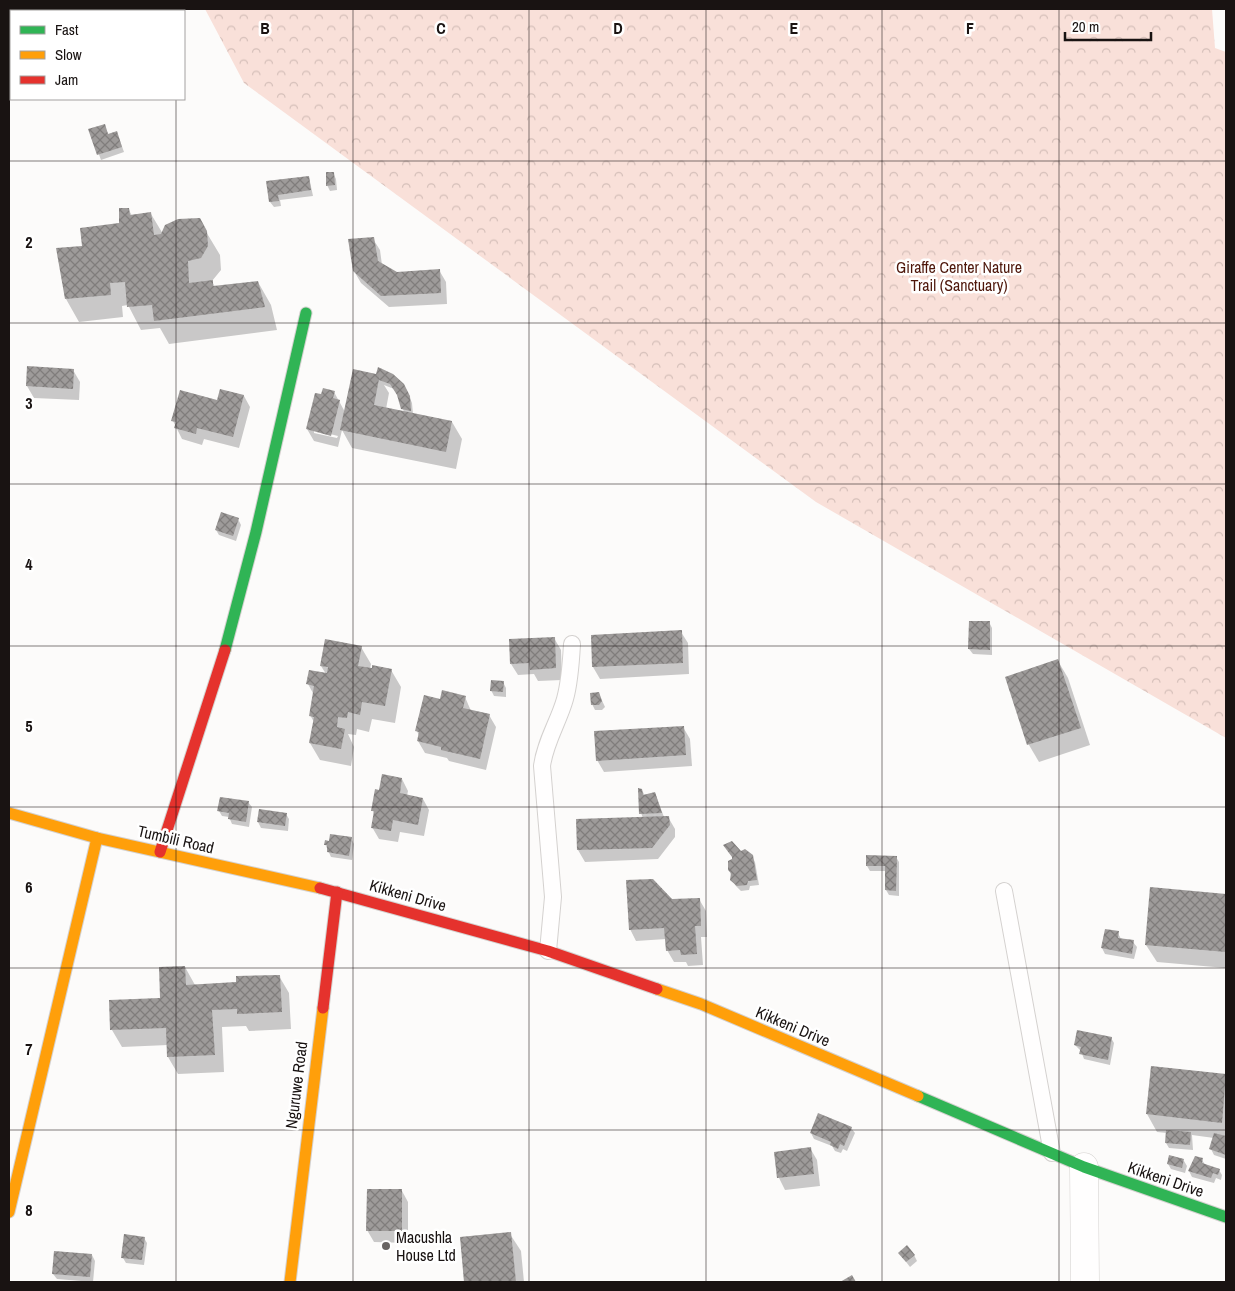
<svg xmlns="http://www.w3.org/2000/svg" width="1235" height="1291" font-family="'Archivo Narrow',sans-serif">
<defs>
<pattern id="forest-crowns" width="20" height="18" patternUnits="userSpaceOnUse" patternTransform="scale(1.25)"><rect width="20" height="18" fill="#f9e0d9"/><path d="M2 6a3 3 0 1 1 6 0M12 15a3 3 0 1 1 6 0" fill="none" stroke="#d5bfb9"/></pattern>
<pattern id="building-cross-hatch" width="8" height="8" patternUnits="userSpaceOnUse" patternTransform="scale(1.25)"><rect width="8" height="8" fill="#9e9b9a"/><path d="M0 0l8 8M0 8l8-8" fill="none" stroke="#807d7c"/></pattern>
</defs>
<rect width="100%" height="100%" fill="#fcfbfa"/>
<polygon fill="url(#forest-crowns)" points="205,9 1212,9 1215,48 1226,52 1226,738 816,502 244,83"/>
<g fill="#0003" fill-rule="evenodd">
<polygon points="9,9 62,9 63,10 11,11 11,24 9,21"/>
<polygon points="9,24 11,30 11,46 9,48"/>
<polygon points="104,126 109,135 119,138 124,152 101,160 90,130"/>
<polygon points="333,173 336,179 337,190 330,191 327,185"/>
<polygon points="309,177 313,196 280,200 281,206 274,207 270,202 268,183"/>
<polygon points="129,210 132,216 151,214 163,234 199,220 220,255 221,270 212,281 215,287 258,282 271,305 277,330 169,344 160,328 141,330 128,305 122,306 123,317 79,322 66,299 83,247 121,224"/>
<polygon points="373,239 380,250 382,265 396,274 439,270 446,282 447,304 389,307 361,283 354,271"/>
<path d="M379,369L407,391L412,403L413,414L452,422L462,439L456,469L352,448L342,430L338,447L314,441L307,429L322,396L334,392L345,412L379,376ZM384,385L394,389L401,400L404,413L386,409L389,393ZM314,430L338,436L337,438L314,433Z"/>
<polygon points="73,370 80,382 79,400 34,398 27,386"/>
<polygon points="244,396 250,407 239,448 204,439 202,445 182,439 173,421 218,401"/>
<polygon points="238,519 241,525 236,541 219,535 216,530"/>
<polygon points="989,622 992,628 992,655 973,654 969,649"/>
<polygon points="681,632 688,643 689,674 600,679 593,667 592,636"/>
<polygon points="554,638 561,650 562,680 538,681 534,674 518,675 511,664"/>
<polygon points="361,647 371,664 370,669 391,670 401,687 395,723 372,719 369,732 357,729 356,735 348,734 354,747 351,766 320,760 310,743 314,722 310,715 314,695 308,684 326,674 321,666"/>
<polygon points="1058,661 1068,678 1090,745 1039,762 1029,745 1007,678"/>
<polygon points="503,682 506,688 506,697 494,696 491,690"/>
<polygon points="599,694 605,707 602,710 595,710 592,704"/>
<polygon points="465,697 471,711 489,715 496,727 486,770 449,761 447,758 425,753 418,741 419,736 417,731 441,700"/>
<polygon points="683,727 690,739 692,766 604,772 597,760"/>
<polygon points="402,779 408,791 407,796 423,799 429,810 424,836 400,832 398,842 379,839 372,827 375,815 372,810 380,791"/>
<polygon points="642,790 645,796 655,793 664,817 668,817 675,829 675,837 658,859 585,862 578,850 577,820 643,818 641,813"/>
<polygon points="248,802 252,807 249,827 232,824 229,817 222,816 219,811"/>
<polygon points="286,814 289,819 288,831 261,828 258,822"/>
<polygon points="351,838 354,844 352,860 331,857 325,844"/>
<polygon points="740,853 752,856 755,862 759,885 750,886 749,890 741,891 735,885 729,870 733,858"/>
<polygon points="896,857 899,862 899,896 889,895 886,890 886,871 870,871 867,866"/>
<polygon points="1151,889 1226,895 1226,968 1157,962 1146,945"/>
<polygon points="699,899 706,911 707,937 701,937 703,965 688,966 686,962 674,962 667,950 666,939 636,941 630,929 672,900"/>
<polygon points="1106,930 1118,933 1121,939 1133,942 1137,947 1134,959 1105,954 1102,948"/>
<polygon points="185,967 195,985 238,983 279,976 289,993 291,1029 249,1031 246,1026 222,1027 224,1072 178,1074 168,1057 168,1045 122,1047 112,1030 162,999"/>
<polygon points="1111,1038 1114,1043 1110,1065 1084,1059 1081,1051 1075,1045"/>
<polygon points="1153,1067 1226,1075 1226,1159 1214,1155 1211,1149 1214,1138 1192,1135 1193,1150 1169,1148 1166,1143 1167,1133 1157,1132 1147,1114"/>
<polygon points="851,1128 855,1133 847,1151 843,1149 841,1153 835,1151 832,1146 814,1139 811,1133"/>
<polygon points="810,1148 817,1160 820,1186 785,1190 779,1178 775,1153"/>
<polygon points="1202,1160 1206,1166 1219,1170 1222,1175 1221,1180 1216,1178 1214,1183 1192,1177 1189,1171"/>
<polygon points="1184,1161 1187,1166 1185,1173 1171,1169 1168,1164"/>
<polygon points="402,1191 408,1202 408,1243 374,1242 367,1230"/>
<polygon points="510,1234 521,1251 524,1282 465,1282 461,1238"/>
<polygon points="144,1238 147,1243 144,1265 126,1263 123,1258"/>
<polygon points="900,1254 914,1255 917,1261 910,1267"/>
<polygon points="92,1255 95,1261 93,1282 57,1279 53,1274"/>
</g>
<g fill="url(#building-cross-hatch)">
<polygon points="9,9 52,9 54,11 11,11 11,27"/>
<polygon points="105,124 108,134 117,131 122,147 97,155 88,129"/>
<polygon points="326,172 334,172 335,185 326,186"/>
<polygon points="309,176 311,190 278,195 279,201 269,202 266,181"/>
<polygon points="119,208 129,208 130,215 151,212 154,235 161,234 165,225 178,219 200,218 207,231 208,246 201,258 188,261 189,283 213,280 213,286 258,281 265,307 154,321 152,305 127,307 125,282 110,283 111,295 65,299 56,248 82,246 80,228 119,223"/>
<polygon points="374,237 378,261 397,272 440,269 441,293 381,296 353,271 348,239"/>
<polygon points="27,366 74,369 73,389 26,386"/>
<polygon points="378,367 393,374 404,384 410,396 411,411 401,409 397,395 390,384 379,380 380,374 374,405 452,421 446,452 340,430 353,369 376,374"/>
<polygon points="323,388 335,391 333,398 340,400 331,436 306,429 315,393 321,394"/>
<polygon points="220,389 244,395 233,437 197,428 196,434 174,428 176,422 171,421 180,390 217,400"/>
<polygon points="221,512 239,518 233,536 215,530"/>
<polygon points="969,621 990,621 990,650 968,649"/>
<polygon points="682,630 683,663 592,667 591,635"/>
<polygon points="555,637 556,668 530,670 529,663 510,664 509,639"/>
<polygon points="325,639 362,646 358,666 372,668 372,665 392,669 385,706 362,702 360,715 348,712 347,718 338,717 337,727 345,729 341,749 309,743 314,717 309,716 314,686 306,684 309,670 327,673 328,667 320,666"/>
<polygon points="1058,659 1081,728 1027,745 1005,677"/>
<polygon points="491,680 504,681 503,692 490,691"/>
<polygon points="442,690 466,696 463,708 490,714 480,759 441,750 441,747 417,741 419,732 415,731 424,695 440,699"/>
<polygon points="599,692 602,701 599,705 591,705 590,693"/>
<polygon points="684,726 686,755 596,761 594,731"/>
<polygon points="382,774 402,778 400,793 423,798 418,825 393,820 391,831 371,828 374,811 371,811 375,789 379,790"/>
<polygon points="638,788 642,789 643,795 655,792 662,813 639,814"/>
<polygon points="220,797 249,801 246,822 228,819 229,813 217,811"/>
<polygon points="259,809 287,813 285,826 257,822"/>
<polygon points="669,816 670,825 652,848 577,850 576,819"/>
<polygon points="330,834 352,837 349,856 327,852 327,845 324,845 325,840 329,841"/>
<polygon points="732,841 741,851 745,849 753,855 757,880 748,881 747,885 737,886 730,880 731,873 728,870 728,861 732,859 732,857 723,845"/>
<polygon points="866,855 897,856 896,891 885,890 885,866 866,866"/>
<polygon points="653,879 672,899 700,898 701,926 695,926 697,954 681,955 680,950 666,951 664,928 629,930 626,880"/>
<polygon points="1150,887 1226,894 1226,952 1145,945"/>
<polygon points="1105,929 1119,931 1118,938 1134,940 1132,954 1101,948"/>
<polygon points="185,966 186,985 236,982 236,976 280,975 282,1012 237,1014 237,1009 212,1010 215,1055 167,1057 166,1028 110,1030 109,1000 160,998 159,967"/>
<polygon points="1077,1030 1112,1037 1108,1060 1079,1054 1081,1047 1074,1045"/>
<polygon points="1151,1066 1226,1074 1222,1123 1146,1114"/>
<polygon points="818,1113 852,1127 844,1146 840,1144 838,1149 830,1145 831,1142 810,1133"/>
<polygon points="1166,1130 1191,1132 1190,1145 1165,1143"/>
<polygon points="1214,1133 1226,1136 1226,1155 1209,1149"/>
<polygon points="811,1147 814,1174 777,1178 774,1152"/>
<polygon points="1169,1155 1184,1159 1182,1168 1167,1164"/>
<polygon points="1195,1156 1203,1158 1202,1163 1220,1169 1218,1175 1213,1173 1211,1178 1188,1171"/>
<polygon points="367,1189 402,1189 402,1231 366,1231"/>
<polygon points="511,1232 516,1282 464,1282 460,1237"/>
<polygon points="124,1234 145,1237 142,1260 121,1258"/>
<polygon points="907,1245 915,1255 906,1262 898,1253"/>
<polygon points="54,1251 92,1254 90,1277 52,1274"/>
<polygon points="852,1275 856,1282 840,1282"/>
</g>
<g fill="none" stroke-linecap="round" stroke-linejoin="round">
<g stroke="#d4d1cf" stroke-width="18">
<g id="lane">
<polyline points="1004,891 1052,1153"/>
<path d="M548,951L553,897L542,766C545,742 559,721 565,699C570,681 571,662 572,644"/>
</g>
</g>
<g stroke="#d4d1cf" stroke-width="29">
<polyline id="street" points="1084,1167 1085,1282"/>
</g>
<g stroke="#d4d1cf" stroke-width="13">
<g id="fast">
<polyline points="225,650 256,532 306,313"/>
<polyline points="918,1096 1084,1167 1226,1217"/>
</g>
</g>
<g stroke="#d4d1cf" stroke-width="13">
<g id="slow">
<polyline points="9,813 97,838 320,888"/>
<polyline points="657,989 701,1004 918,1096"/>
<polyline points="9,1212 97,838"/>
<polyline points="290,1282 323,1008"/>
</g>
</g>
<g stroke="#d4d1cf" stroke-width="13">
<g id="jam">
<polyline points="160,852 225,650"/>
<polyline points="320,888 548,951 657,989"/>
<polyline points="323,1008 337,892"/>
</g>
</g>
<use href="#lane" stroke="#fffefe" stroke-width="16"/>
<use href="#street" stroke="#fffefe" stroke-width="28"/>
<use href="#fast" stroke="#30b455" stroke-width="11"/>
<use href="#slow" stroke="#ff9f0a" stroke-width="11"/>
<use href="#jam" stroke="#e5322d" stroke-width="11"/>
</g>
<path fill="none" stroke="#191312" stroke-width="1" stroke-opacity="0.55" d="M176,9V11M353,9V1282M529,9V1282M706,9V1282M882,9V1282M1059,9V1282M176,99V1282M9,161H1226M9,323H1226M9,484H1226M9,646H1226M9,807H1226M9,968H1226M9,1130H1226"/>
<circle fill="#686463" stroke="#fff" stroke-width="2" cx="386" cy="1246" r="5"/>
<g text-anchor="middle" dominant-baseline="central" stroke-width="5" stroke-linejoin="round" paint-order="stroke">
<g font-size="16" fill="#4e170b" stroke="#fff">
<text x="959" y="267">Giraffe Center Nature<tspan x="959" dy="18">Trail (Sanctuary)</tspan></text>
</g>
<g font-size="16" fill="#191312" stroke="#fff">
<text transform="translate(176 839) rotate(13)">Tumbili Road</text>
<text transform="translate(408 895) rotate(16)">Kikkeni Drive</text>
<text transform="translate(793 1026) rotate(23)">Kikkeni Drive</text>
<text transform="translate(296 1085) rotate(-83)">Nguruwe Road</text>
<text transform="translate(1166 1179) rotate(19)">Kikkeni Drive</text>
</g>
<g font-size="16" fill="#191312" stroke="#fff" text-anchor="start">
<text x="396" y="1237">Macushla<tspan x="396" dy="18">House Ltd</tspan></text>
</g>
</g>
<g font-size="16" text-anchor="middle" font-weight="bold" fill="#191312" stroke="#fff" stroke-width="5" stroke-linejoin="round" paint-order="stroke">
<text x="265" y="34">B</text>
<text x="441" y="34">C</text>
<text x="618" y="34">D</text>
<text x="794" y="34">E</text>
<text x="970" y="34">F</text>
<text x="29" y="248">2</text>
<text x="29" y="409">3</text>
<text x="29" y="570">4</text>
<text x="29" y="732">5</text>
<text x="29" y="893">6</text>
<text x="29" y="1055">7</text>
<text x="29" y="1216">8</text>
</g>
<rect width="1235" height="1291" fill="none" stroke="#191312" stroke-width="20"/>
<rect x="10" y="10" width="175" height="90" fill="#ffffff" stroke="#a3a1a0"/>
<rect x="20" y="26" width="25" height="8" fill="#30b455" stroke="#a3a1a0"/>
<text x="55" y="35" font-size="15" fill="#191312">Fast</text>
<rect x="20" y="51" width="25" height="8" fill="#ff9f0a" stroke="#a3a1a0"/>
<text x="55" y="60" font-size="15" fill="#191312">Slow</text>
<rect x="20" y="76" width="25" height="8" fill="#e5322d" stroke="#a3a1a0"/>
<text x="55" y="85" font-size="15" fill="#191312">Jam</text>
<path d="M1065 32v8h86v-8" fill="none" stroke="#191312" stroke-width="2.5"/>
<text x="1072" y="32" font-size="15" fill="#191312" stroke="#ffffff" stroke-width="4" paint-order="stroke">20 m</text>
</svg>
